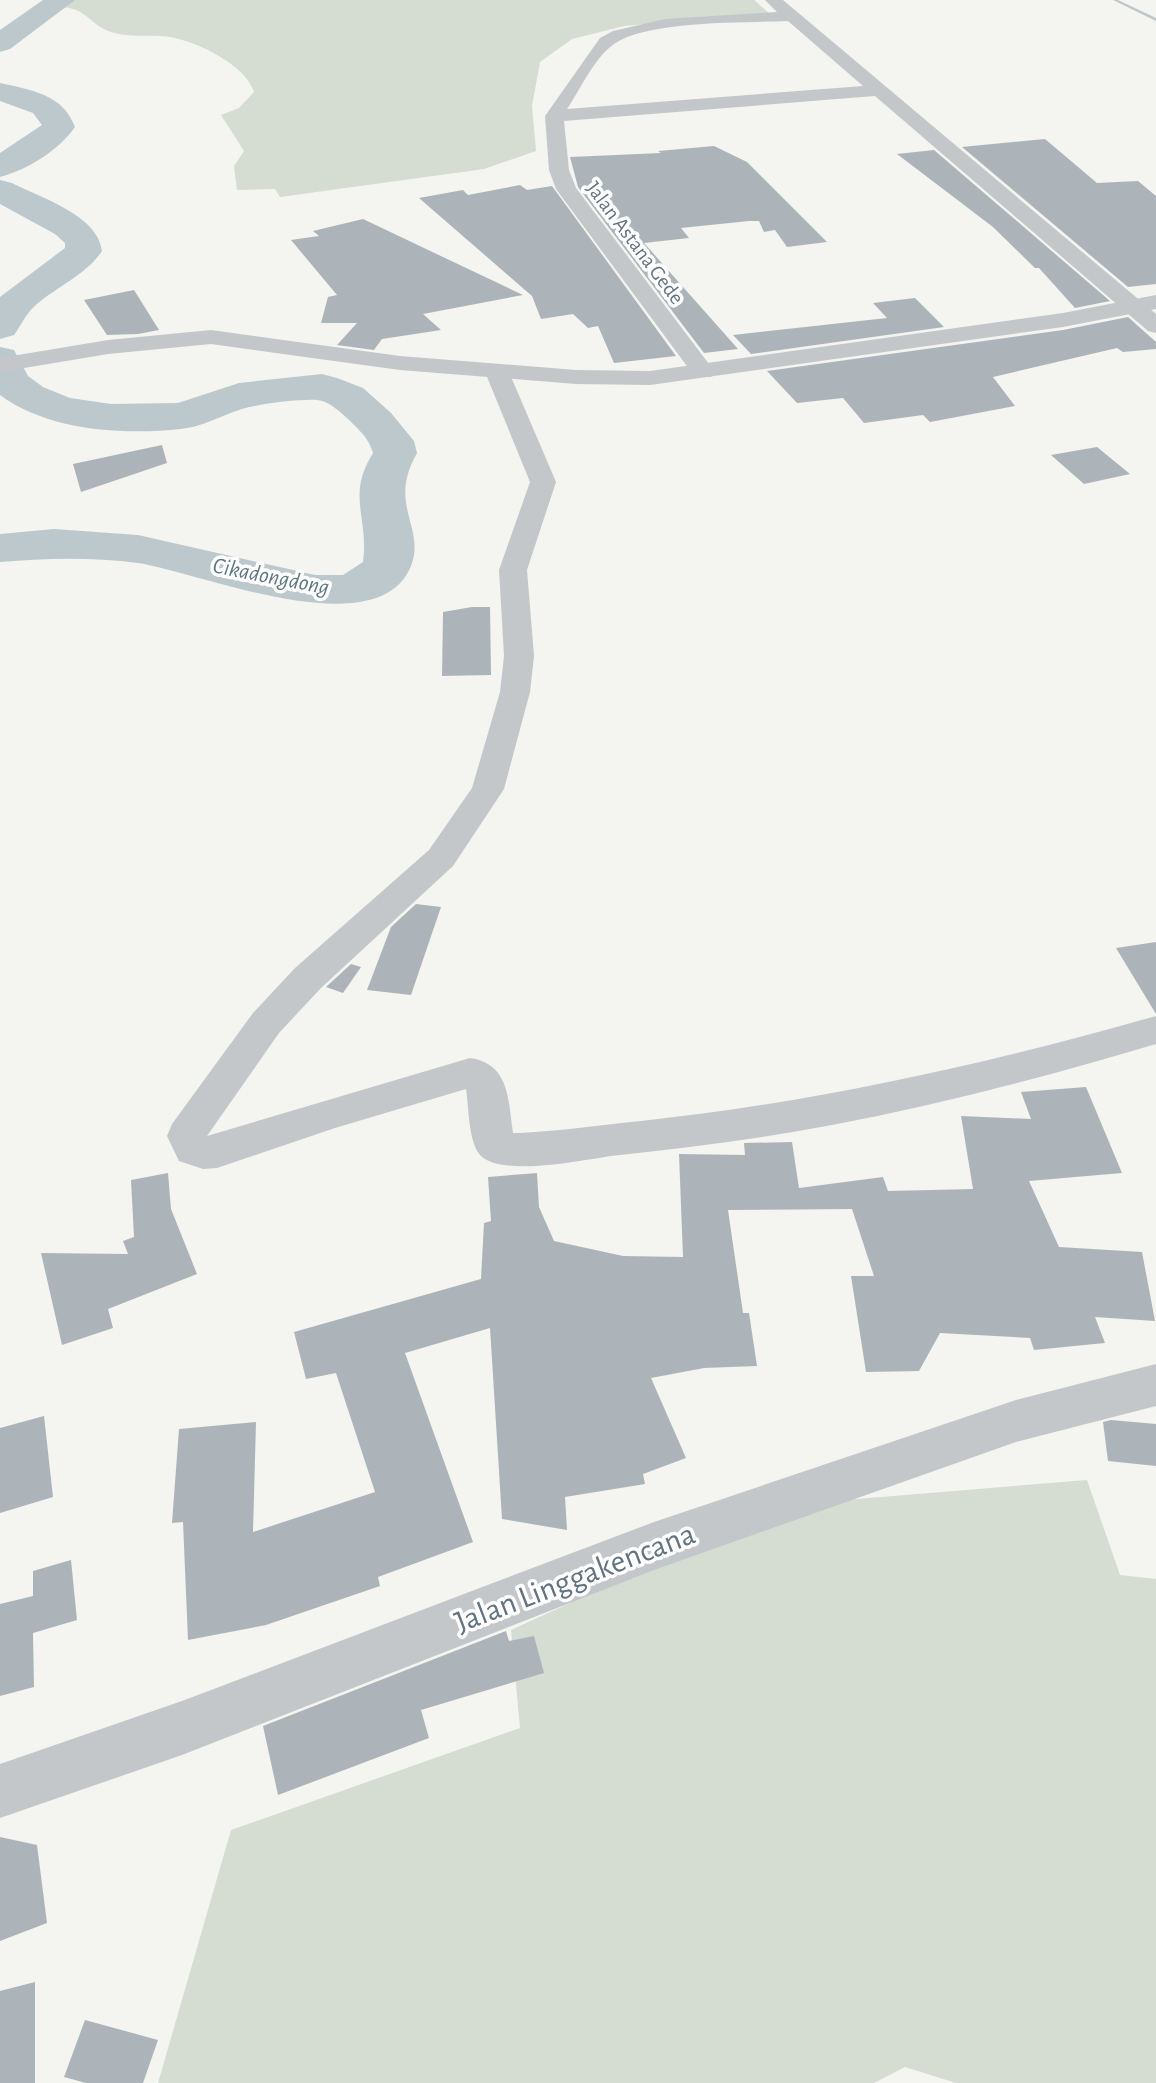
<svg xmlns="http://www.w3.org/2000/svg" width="1156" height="2083" font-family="'Alegreya Sans',sans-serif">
<rect width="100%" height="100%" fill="#f4f4f0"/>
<g fill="#d5dcd1">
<path d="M70,0H754L769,13L624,26L572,39L540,62L532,106L536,151L484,169L280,197L275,189L237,190L234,166L244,151L221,115L239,108L254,92C246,65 196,41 170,37C152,34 133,38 115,33C89,27 89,7 59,7Z"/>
<polygon points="1087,1480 1120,1575 1156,1579 1156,2083 956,2083 905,2067 874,2083 158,2083 231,1830 520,1728 511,1630 784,1505"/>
</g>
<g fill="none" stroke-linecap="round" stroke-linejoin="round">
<polygon fill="#bdc8cd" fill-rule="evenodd" points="1113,0 1118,0 1156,18 1156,21"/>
<g fill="#bdc8cd" fill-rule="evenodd">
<polygon points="43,0 75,0 10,49 0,52 0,30"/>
<path d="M0,83C31,90 63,94 75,127C59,150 27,170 0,177V153L42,125L33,113L0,101Z"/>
<path d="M0,180L12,183C41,198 98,215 102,251C87,274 58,286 37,304C26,313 22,324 14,335L0,339V297L65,248V243L55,234L0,204Z"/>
<path d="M0,347L14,350L28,376L43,387L70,398L111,404L178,403L239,383L322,374L337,378L363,388L391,413L414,441L417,453C387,505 426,527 411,566C378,648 199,572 138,563C92,557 46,558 0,562V534L54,529L138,535L315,575H343L363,562C369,516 346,496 373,453C369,438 359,430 348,419C339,411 329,401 317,400C299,399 259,404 242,409C222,415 202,427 181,429C122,435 49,431 0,395Z"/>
</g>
</g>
<g fill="#adb4b9">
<polygon points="1045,139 1097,183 1138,181 1156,196 1156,284 1128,287 962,147"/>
<polygon points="714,146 747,162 827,242 787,247 775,230 764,232 759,221 749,221 681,228 689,238 644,243 738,349 704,353 578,187 570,157 661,153 658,151"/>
<polygon points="934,150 1110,301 1075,308 1039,268 1035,268 993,227 897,154"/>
<polygon points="520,185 527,190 552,186 676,356 614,363 598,326 588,328 573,314 541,319 532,296 419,198 463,190 468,195"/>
<polygon points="363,219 523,295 423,314 441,330 382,339 374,350 337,345 357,323 321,323 328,297 337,295 291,240 319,236 313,231"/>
<polygon points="134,290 159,330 138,334 107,335 84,300"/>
<polygon points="915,298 944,327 751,354 733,335 887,318 873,303"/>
<polygon points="1128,317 1156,342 1156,349 1123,352 1117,348 993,377 1015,406 930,422 923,415 864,423 843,398 797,403 767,371 1063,330"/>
<polygon points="162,445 167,463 81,492 73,464"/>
<polygon points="1097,447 1130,474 1084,484 1051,455"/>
<polygon points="472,607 490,607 491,675 442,676 443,612"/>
<polygon points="416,904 441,907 411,995 367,990 391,927"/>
<polygon points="1156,942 1156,1014 1116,948"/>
<polygon points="351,964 361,967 343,993 326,987"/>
<polygon points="1086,1087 1122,1173 1029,1181 1059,1247 1142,1252 1155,1321 1095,1317 1105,1343 1034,1350 1030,1338 940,1333 919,1371 866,1372 851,1276 874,1276 852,1209 728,1210 743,1313 749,1313 757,1366 704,1368 651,1378 686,1458 643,1474 645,1484 565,1497 567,1530 502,1519 490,1328 405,1353 473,1542 378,1577 380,1586 266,1625 188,1640 183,1522 172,1523 179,1429 256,1422 253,1532 375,1492 336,1373 306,1379 294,1332 481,1279 484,1223 491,1221 488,1177 537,1173 539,1207 554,1241 623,1256 683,1257 679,1154 745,1155 744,1143 792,1142 799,1188 883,1177 888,1191 973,1189 961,1116 1031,1119 1021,1092"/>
<polygon points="168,1173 171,1209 197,1274 108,1309 113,1328 62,1345 41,1253 128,1254 123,1241 134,1237 131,1180"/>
<polygon points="44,1416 53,1497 0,1513 0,1428"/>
<polygon points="1111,1420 1156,1424 1156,1466 1108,1461 1103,1422"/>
<polygon points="71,1560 77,1620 33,1633 34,1687 0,1696 0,1604 33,1596 33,1571"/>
<polygon points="506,1631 509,1641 534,1636 544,1673 421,1710 429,1738 278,1795 263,1726"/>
<polygon points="0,1837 37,1845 47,1923 0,1941"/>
<polygon points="35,1982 35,2083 0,2083 0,1991"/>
<polygon points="85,2020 158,2040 143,2083 86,2083 64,2077"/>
</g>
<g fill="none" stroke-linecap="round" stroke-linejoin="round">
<g fill="#c4c7ca" fill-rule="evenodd">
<path d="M765,0H783L1156,314V333L1148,331L875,96L564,121L569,170L576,188L715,372L711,377H695L556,189L549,170L545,116L600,38L613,31L665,19L777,12ZM788,21L863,86L567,109C581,89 593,59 614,44C648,20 745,23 788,21Z"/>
<path d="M497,365L505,367L509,372L556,482L527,570L534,656L530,692L504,789L453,866L321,988L279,1033L207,1136L470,1058C510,1064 508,1100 513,1133H520C560,1131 601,1125 641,1121C817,1102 987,1064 1156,1016V1044C1049,1076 941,1104 832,1125C759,1139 685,1148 611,1156C583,1160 503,1177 481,1156C468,1143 469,1107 466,1089L335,1128L217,1168L203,1169L179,1161L167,1136L172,1124L253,1013L295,968L429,850L472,788L500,692L504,656L499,570L530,482L485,372L489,367Z"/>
</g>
<g fill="#c4c7ca" fill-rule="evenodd">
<polygon points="1156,295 1156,309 1063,327 650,385 576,384 400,370 211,344 108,354 0,372 0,358 108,340 211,330 400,356 576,370 650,371 1063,313"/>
<polygon points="1156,1364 1156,1406 1016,1442 654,1570 182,1755 0,1818 0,1764 182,1701 654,1522 1016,1400"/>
</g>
</g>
<g text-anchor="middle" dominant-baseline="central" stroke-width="7" stroke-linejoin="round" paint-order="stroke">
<g font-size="21" fill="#627382" stroke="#fff">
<text transform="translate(635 243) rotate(53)">Jalan Astana Gede</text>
</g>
<g font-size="23" font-style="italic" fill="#5d7680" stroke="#fff">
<text transform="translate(271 577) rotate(11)">Cikadongdong</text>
</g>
<g font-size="32" fill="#627382" stroke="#fff">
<text transform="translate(575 1578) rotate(-21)">Jalan Linggakencana</text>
</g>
</g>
</svg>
